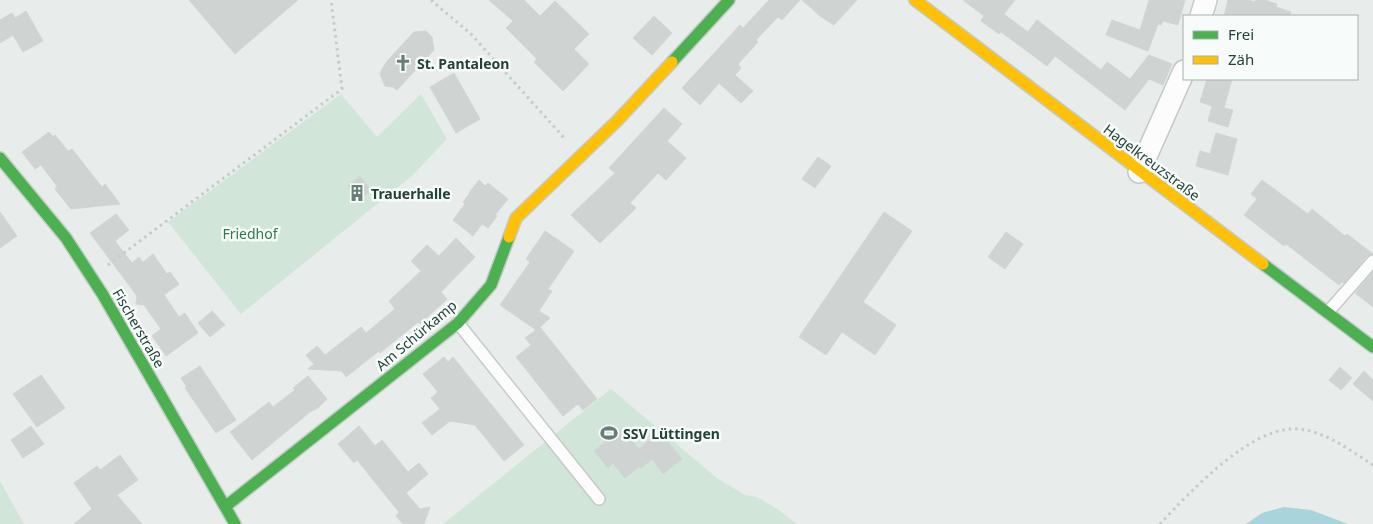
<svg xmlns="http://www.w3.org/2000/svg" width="1373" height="524" font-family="'Noto Sans',sans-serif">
<rect width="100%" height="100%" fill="#e8edeb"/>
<g fill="#d1e6d8">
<polygon points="341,94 377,137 421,94 447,139 413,175 241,314 168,222"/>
<polygon points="611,389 717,478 745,495 757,497 776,508 797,524 443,524"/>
<polygon points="0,481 24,524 0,524"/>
</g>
<polygon fill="#a9d4db" points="1284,507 1311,510 1348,524 1246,524 1262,513"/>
<g fill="#cfd4d2" stroke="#d1d6d4">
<polygon points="189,0 298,0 235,54"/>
<polygon points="489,0 524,0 540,16 555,1 589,34 574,49 589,64 563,91 534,62 537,59 506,28 513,21"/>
<polygon points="769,0 800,0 782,20 778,17 756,40 758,42 738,64 741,68 735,75 753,91 741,103 719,83 700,105 682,88 740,25 743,28"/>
<polygon points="802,0 857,0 834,25 820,16"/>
<polygon points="963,0 1015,0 1004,14 1028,32 1037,20 1101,70 1107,62 1130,79 1149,55 1172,64 1163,85 1149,79 1125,110 1055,56 1047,66 1001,32 999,34 981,21 984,16"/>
<polygon points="1149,0 1185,0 1178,25 1163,21 1161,25 1158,24 1148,51 1106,35 1112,20 1140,30"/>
<polygon points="1228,0 1248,0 1255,2 1256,0 1265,0 1277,4 1276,7 1291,12 1290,16 1224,16"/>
<polygon points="26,11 43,41 23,52 13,35 0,43 0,20 12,13 15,18"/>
<polygon points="654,16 672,33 652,55 633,38"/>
<polygon points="426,31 432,37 434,50 397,90 393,87 385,86 380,74 382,69 388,60 414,32"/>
<polygon points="454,73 480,119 456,133 430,87"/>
<polygon points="1207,79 1232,79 1224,108 1233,110 1228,127 1208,121 1212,106 1200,102"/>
<polygon points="664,108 682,124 667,141 686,158 666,180 658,173 630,203 636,208 600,243 571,215 615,173 609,168"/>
<polygon points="49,132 53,137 55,135 68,151 72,149 102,187 105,184 120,204 71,209 55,189 57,186 41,165 35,169 22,152"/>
<polygon points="1216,133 1237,139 1228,175 1196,166 1200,151 1210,154"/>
<polygon points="818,157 831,166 815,188 802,179"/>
<polygon points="360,176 371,190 359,200 348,186"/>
<polygon points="479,180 485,186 488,183 508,199 495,215 497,216 488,228 482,224 473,236 453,220 465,204 463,202 470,193 469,193"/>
<polygon points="1262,180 1308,214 1312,209 1345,236 1347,234 1373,254 1367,256 1344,283 1342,282 1339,285 1286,244 1284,246 1244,215 1257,199 1251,194"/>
<polygon points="0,212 17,236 0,248"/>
<polygon points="884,212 912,231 863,302 896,325 875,355 842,332 826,355 799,337"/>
<polygon points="116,214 129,230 115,241 132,263 139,257 143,262 153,254 167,274 170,272 179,284 164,295 179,317 185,313 198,333 166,356 152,336 161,329 144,305 136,304 137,296 90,233"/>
<polygon points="545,231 574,251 548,289 552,291 539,311 550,318 540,327 597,399 583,410 578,404 563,416 516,357 531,345 525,338 536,330 500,305 530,262 526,259"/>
<polygon points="1006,232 1023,244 1005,269 988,257"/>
<polygon points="456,238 475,257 441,292 447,299 420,324 418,322 380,353 379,351 346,377 342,371 308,369 314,364 306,355 317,346 325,355 361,327 366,333 395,309 389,301 421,271 411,261 427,245 439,256"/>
<polygon points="1373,272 1373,307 1355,293"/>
<polygon points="212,311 225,325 210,337 198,323"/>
<polygon points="444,357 448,362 453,357 524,445 504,461 475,425 450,421 432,435 422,423 440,409 431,398 438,392 423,374"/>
<polygon points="200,366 236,420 216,433 185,388 187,387 181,378"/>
<polygon points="1340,367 1352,378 1341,390 1329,380"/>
<polygon points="1364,371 1373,380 1373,401 1353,384"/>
<polygon points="41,375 65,408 37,427 13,394"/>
<polygon points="308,376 327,399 318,408 310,412 252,460 230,432 269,402 273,407 295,390 293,388"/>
<polygon points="31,426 44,444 23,458 11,440"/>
<polygon points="359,426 375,446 382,440 408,472 419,463 428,474 406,493 420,509 430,507 424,524 403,524 396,516 399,512 357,460 354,463 338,444"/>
<polygon points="622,428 639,449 660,432 682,459 663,474 652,459 641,468 640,466 625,478 613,463 608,468 594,451"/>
<polygon points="120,455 138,480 117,495 142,524 74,524 92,509 74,483 97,466 100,470"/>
</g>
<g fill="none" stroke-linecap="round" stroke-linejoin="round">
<g stroke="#c5cac8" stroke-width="14">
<g id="lane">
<polyline points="1328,312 1373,261"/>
<polyline points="458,323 599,499"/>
</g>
</g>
<g stroke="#c5cac8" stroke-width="24">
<g id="street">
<polyline points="1201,16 1206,0"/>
<polyline points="1139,172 1184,71"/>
</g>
</g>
<g stroke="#c3cbc8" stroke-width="14">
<g id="fast">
<polyline points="672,62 729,0"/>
<polyline points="0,158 66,238 103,295 235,524"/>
<polyline points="1263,264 1373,347"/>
<polyline points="226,506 458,323 491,285 509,237"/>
</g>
</g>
<g stroke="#c3cbc8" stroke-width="14">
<g id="slow">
<polyline points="915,0 1263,264"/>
<polyline points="509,237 516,218 617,121 672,62"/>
</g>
</g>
<g stroke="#c3ccca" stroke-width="3" stroke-dasharray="2.5 4" stroke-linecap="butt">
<polyline points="431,0 471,34 566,140"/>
<polyline points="108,265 342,89 331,0"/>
<path d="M1160,524C1190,492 1252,425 1298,429C1325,431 1351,451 1373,465"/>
</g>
<use href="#lane" stroke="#fcfcfc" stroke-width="11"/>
<use href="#street" stroke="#fcfcfc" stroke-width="21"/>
<use href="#fast" stroke="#4caf50" stroke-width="11"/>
<use href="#slow" stroke="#ffc107" stroke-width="11"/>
</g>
<defs>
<g id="church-bare" transform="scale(1.35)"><path d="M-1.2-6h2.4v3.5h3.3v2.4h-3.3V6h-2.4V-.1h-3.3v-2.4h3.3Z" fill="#697e78" stroke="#f7fbf9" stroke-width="2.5" paint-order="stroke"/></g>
<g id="building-bare" transform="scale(1.35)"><path d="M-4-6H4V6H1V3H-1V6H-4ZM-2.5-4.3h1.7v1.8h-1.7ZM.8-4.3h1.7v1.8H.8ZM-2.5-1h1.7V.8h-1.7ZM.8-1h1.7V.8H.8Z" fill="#697e78" stroke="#f7fbf9" stroke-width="2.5" paint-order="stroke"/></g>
<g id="stadium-bare" transform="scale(1.35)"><path d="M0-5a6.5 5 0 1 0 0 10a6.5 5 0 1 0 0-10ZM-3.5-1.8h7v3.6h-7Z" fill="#697e78" stroke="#f7fbf9" stroke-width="2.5" paint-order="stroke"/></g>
</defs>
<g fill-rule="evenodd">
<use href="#church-bare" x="403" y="63"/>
<use href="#building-bare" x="357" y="193"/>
<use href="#stadium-bare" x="609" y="433"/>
</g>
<g text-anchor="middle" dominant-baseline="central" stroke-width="5" stroke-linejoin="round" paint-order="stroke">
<g font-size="14" font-weight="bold" fill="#24423a" stroke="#f7fbf9" text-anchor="start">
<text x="417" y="63">St. Pantaleon</text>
<text x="371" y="193">Trauerhalle</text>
<text x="623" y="433">SSV Lüttingen</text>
</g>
<g font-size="14" fill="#24423a" stroke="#f7fbf9">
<text transform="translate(1152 162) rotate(37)">Hagelkreuzstraße</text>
<text transform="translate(139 328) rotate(60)">Fischerstraße</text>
<text transform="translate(416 335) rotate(-40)">Am Schürkamp</text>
</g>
<g font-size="14" fill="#2d7a4b" stroke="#f7fbf9">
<text x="250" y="233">Friedhof</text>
</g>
</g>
<rect x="1183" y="15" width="175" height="65" fill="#f7fbf9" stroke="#a3b1ad"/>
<rect x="1193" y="31" width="25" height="8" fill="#4caf50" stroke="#a3b1ad"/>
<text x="1228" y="40" font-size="15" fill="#24423a">Frei</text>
<rect x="1193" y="56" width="25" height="8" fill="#ffc107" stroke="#a3b1ad"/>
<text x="1228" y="65" font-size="15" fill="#24423a">Zäh</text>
</svg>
